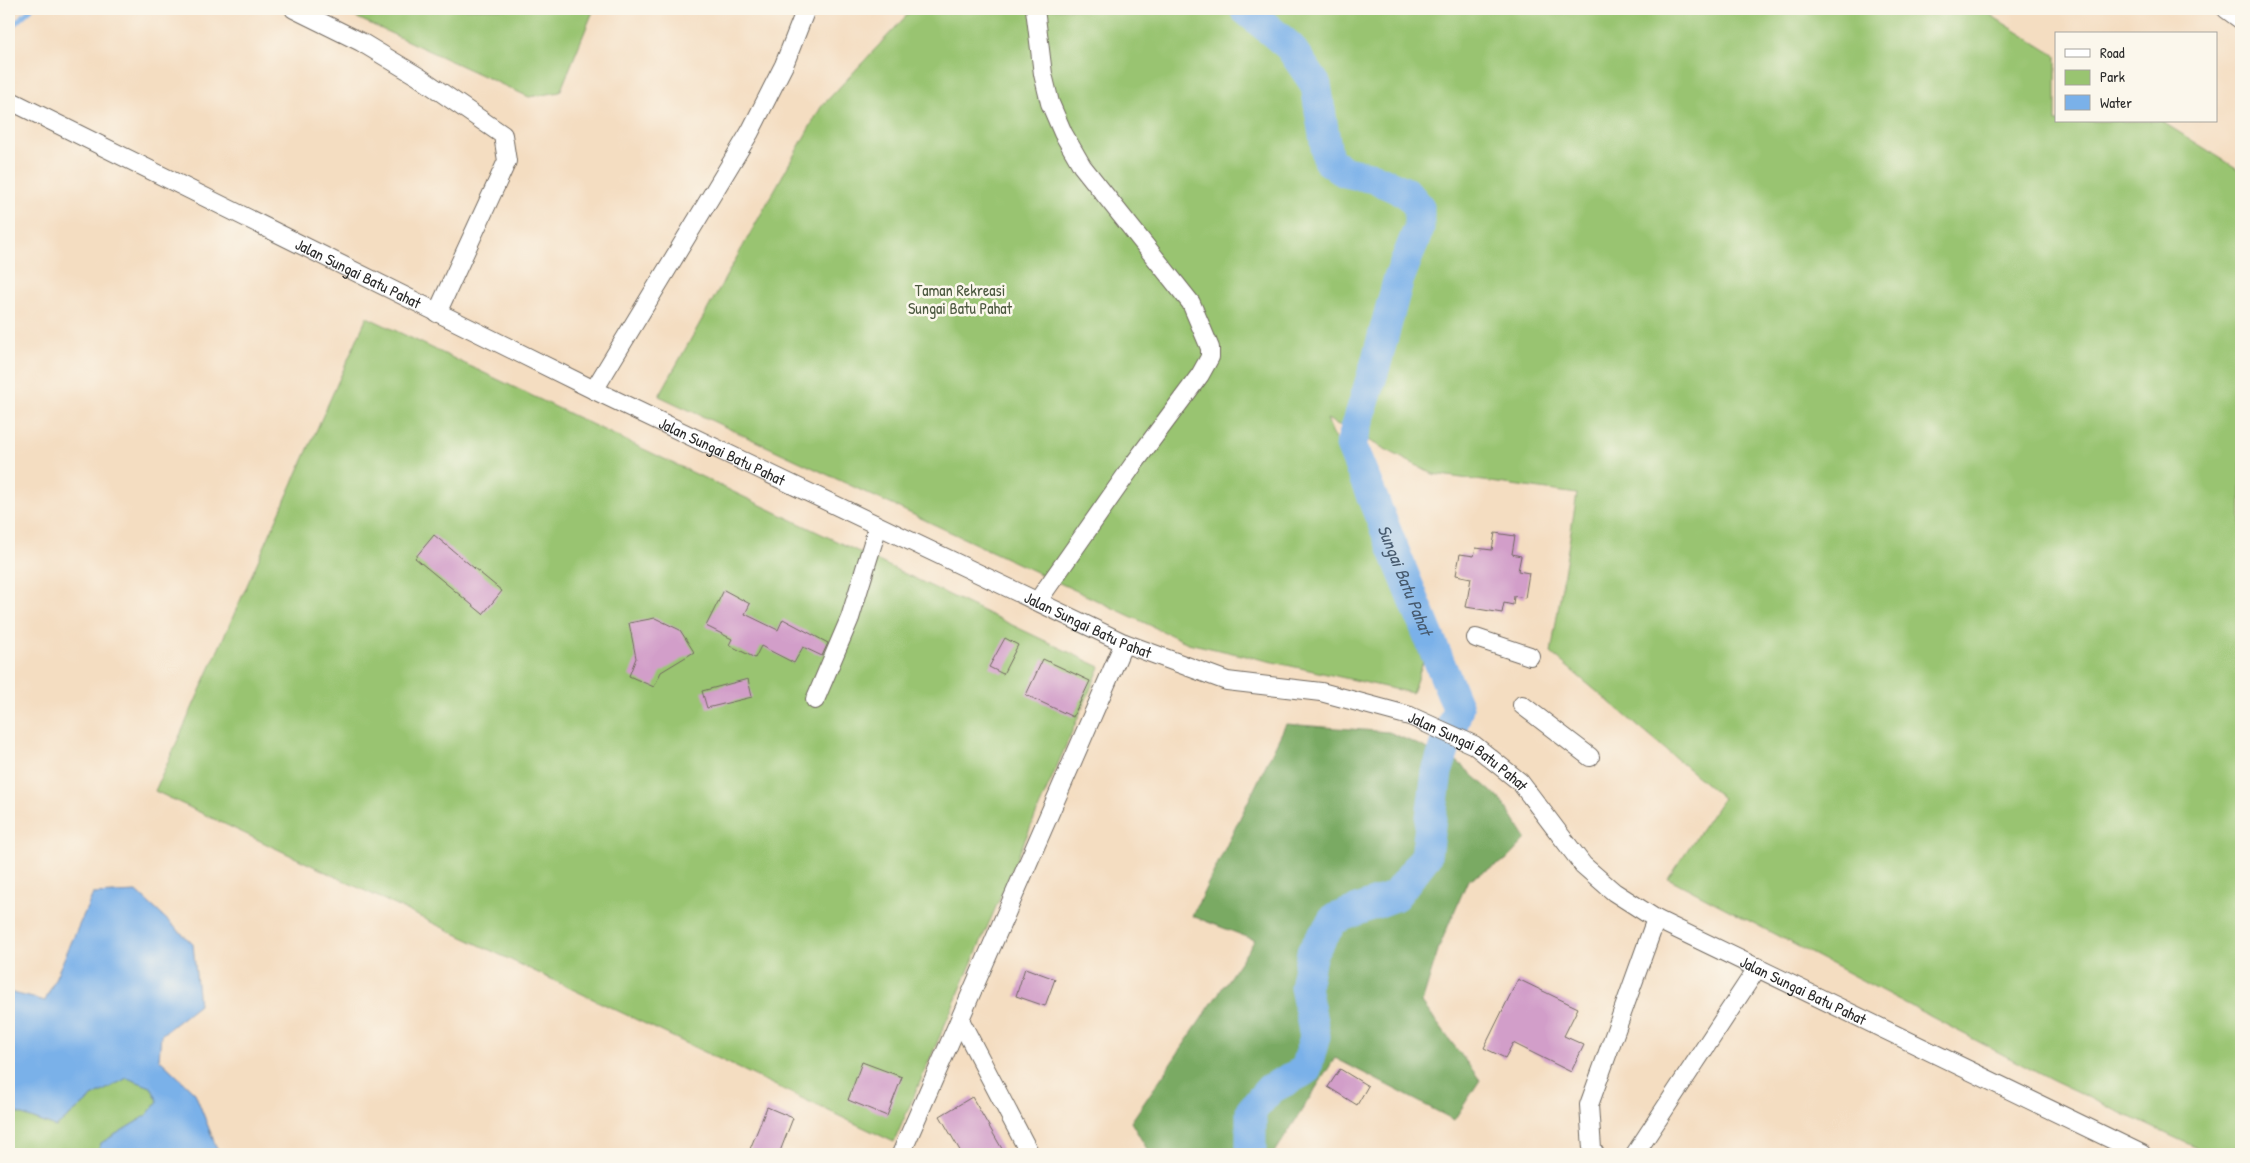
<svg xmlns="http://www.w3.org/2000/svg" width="2250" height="1163" font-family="'Patrick Hand',sans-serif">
<rect width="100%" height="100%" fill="#fbf7ec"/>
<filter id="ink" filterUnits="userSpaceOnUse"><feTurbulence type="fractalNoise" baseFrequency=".02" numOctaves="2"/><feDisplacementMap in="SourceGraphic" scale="10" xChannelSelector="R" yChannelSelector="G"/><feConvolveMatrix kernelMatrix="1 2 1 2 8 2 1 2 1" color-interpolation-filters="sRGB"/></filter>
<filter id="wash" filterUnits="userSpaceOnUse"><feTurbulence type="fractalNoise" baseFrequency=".0096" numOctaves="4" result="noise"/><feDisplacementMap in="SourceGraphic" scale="20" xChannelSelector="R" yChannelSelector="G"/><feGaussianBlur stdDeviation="1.12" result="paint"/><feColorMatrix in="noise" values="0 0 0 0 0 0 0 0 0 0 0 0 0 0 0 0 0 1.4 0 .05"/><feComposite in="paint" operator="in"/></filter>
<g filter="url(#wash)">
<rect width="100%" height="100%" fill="#f4ddc1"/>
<g fill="#99c471" stroke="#62784e">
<polygon points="338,9 594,9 560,92 529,97"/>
<polygon points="910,9 1981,9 2056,56 2056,121 2161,121 2241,171 2241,1154 2210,1154 2053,1081 1668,878 1723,798 1551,653 1577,494 1433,474 1327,419 1423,662 1412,693 1188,643 659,396 821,107 909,13"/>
<polygon points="367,317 1100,667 894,1142 155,791"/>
<polygon points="127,1077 151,1087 158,1101 146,1116 101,1143 98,1154 9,1154 9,1110 56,1127 92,1097"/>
</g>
<polygon fill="#7aaa63" stroke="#526a47" points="1286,724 1389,732 1458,762 1501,800 1526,839 1506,860 1468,880 1439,947 1422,1003 1480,1080 1454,1120 1335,1058 1274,1154 1150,1154 1131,1122 1255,940 1192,916"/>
<polygon fill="#7ab1e9" stroke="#526e8a" points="137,892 193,944 199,1005 161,1035 159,1059 195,1093 219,1154 98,1154 101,1143 146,1116 158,1101 151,1087 127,1078 92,1097 56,1127 9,1110 9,992 45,1001 93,894"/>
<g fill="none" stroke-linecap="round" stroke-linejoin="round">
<polyline stroke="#7ab1e9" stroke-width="5" points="9,29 31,9"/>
<path stroke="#7ab1e9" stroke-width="31" id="s1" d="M1245,9L1290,47L1316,85L1328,160L1345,172L1374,178L1407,193L1419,207V228L1398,281L1376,363L1351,445L1458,708L1437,772L1426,856L1395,896L1334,919L1312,952L1305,987L1315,1036L1306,1070L1270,1089L1251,1111V1154"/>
</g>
<g id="blocks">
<g fill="#d29ec9">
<polygon points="1495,533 1515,536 1512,554 1521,556 1518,571 1529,573 1525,598 1514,596 1513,605 1504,603 1502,613 1466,607 1471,578 1456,575 1460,554 1474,556 1476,548 1492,550"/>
<polygon points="434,535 502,591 483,614 415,558"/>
<polygon points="724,590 750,604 745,614 778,630 783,619 828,643 822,656 803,647 794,663 761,646 755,658 729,645 732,639 706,626"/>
<polygon points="655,618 680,630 694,652 661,672 654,687 629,676 636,658 629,623"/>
<polygon points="1005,638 1018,645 1003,674 989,667"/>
<polygon points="1043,659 1090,681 1073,717 1026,695"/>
<polygon points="748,679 752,697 707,708 702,691"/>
<polygon points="1025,968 1055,979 1045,1006 1016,996"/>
<polygon points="1518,979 1578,1008 1564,1036 1584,1045 1571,1072 1513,1043 1505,1058 1484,1048"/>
<polygon points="862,1062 902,1077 887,1116 848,1100"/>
<polygon points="1340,1069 1368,1086 1357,1105 1328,1087"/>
<polygon points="972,1097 1005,1154 962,1154 940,1116"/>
<polygon points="767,1107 793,1118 779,1154 748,1154"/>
</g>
</g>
</g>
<g filter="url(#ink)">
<use href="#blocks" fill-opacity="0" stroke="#716960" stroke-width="1"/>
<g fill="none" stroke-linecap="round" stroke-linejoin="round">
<g stroke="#716960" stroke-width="20">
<g id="minor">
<polyline points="294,9 361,42 419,77 503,135 507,161 437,313"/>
<polyline points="1035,9 1043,74 1050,103 1063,133 1082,166 1191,303 1210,348 1210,357 1200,375 1133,465 1037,602"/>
<polyline points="2226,9 2241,20"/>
<path id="s2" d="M9,100L594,390L1124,643L1227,681L1321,692L1410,716L1474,745L1520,782L1583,865L1614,892L1656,919L2142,1154"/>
<polyline points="594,390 750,132 784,65 806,9"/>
<polyline points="1476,638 1530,656"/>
<polyline points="815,700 850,618 878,526"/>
<polyline points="1522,705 1590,757"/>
<polyline points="960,1020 1030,1154"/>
<polyline points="901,1154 1124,643"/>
<polyline points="1595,1154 1592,1149 1589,1105 1656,919"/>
<polyline points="1635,1154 1758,967"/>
</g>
</g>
<use href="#minor" stroke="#fff" stroke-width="18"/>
</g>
</g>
<g text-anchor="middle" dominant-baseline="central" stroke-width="5" stroke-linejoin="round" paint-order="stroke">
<g font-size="16" fill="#2b2b2b" stroke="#fbf7ec">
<text stroke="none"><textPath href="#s2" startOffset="390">Jalan Sungai Batu Pahat</textPath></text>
<text stroke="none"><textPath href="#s2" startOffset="795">Jalan Sungai Batu Pahat</textPath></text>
<text stroke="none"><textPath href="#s2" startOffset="1200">Jalan Sungai Batu Pahat</textPath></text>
<text stroke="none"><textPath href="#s2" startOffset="1605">Jalan Sungai Batu Pahat</textPath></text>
<text stroke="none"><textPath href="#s2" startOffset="2025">Jalan Sungai Batu Pahat</textPath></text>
</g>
<g font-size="16" fill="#4c5940" stroke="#fbf7ec">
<text x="960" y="290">Taman Rekreasi<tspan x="960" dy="18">Sungai Batu Pahat</tspan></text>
</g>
<g font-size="18" font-style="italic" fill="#475a6e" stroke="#fbf7ec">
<text stroke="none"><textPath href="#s1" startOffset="680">Sungai Batu Pahat</textPath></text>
</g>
</g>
<rect width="2250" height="1163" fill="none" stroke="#fbf7ec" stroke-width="30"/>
<rect x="2055" y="32" width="162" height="90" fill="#fbf7ec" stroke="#a8a59f"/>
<rect x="2065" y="49" width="25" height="8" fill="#ffffff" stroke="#a8a59f"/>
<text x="2100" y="58" font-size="15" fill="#2b2b2b">Road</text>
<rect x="2065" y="70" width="25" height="15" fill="#99c471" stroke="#a8a59f"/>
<text x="2100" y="82" font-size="15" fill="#2b2b2b">Park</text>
<rect x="2065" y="95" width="25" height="15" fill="#7ab1e9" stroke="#a8a59f"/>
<text x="2100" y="108" font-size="15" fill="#2b2b2b">Water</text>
</svg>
